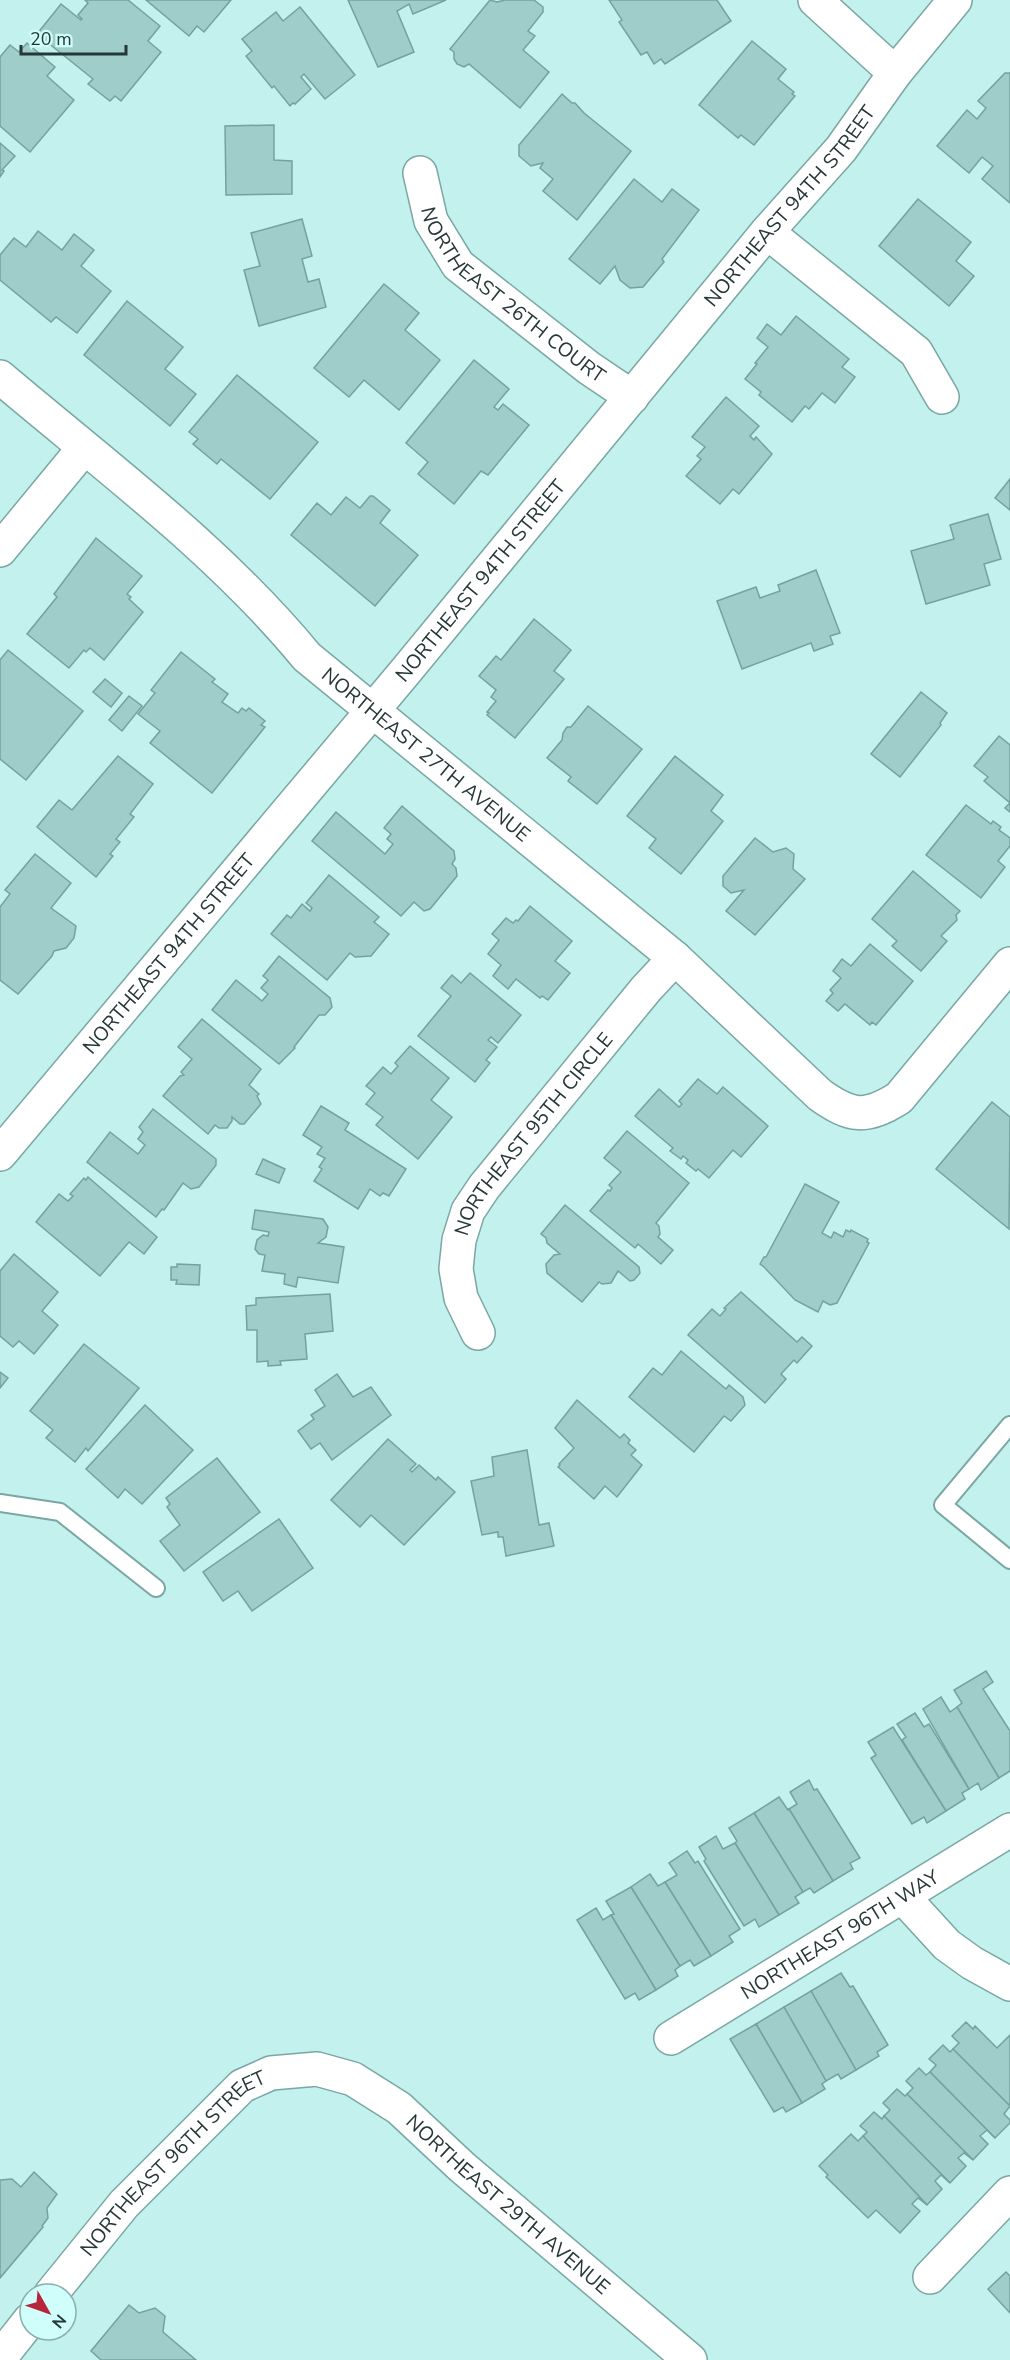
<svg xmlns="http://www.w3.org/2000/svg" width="1010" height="2360" font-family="'Nunito Sans',sans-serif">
<rect width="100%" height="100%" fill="#c2f1ee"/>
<g fill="#9fcdca" stroke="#75a29f" stroke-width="1.5">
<polygon points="85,0 128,0 160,26 148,41 161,52 121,101 115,96 110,101 88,84 93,79 37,34 61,4 81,20 82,19 78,15 88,3"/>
<polygon points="146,0 231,0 204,32 197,26 189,36"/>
<polygon points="348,0 446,0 413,14 409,4 397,11 414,52 378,67"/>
<polygon points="490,0 497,2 505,0 534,0 543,7 543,12 528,31 535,36 523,50 549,72 520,108 469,64 464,67 457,64 454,59 454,52 450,49"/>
<polygon points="609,0 717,0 731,21 665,64 661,59 654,64 647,52 641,55 619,22 622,20"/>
<polygon points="300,7 355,75 325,99 304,74 301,77 311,89 295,104 293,103 290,106 274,86 272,88 246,56 252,51 242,39 276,12 283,21"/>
<polygon points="752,41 786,69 778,79 794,92 792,94 795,96 754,145 741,135 738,138 699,105"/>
<polygon points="27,43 55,67 47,76 74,100 30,152 0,126 0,57 10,45 19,52"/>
<polygon points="1005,73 1010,73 1010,203 982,179 993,166 982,157 969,173 937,146 967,110 977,119 986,108 978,101"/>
<polygon points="562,94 572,103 575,103 584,113 631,151 577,220 543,191 553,179 540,168 543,163 531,166 519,156 519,145"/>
<polygon points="274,125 274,160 292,161 292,194 226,195 225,126"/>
<polygon points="0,143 15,156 2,170 4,171 0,177"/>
<polygon points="634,179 662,202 672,189 699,210 662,259 664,262 643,287 630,288 620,280 615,266 600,284 569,259"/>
<polygon points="918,199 971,242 956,261 974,276 949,306 879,246"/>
<polygon points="302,219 312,256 302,259 308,282 319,279 326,307 259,326 244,270 260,266 251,233"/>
<polygon points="38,231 62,250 74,234 94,250 81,266 111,291 77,333 56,317 51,322 0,280 0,255 14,238 26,247"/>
<polygon points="384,284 419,313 405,330 440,360 399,410 364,380 349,397 314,368"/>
<polygon points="127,301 183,347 165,369 196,394 170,426 84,355"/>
<polygon points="796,316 849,359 842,367 855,377 835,403 822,393 809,409 805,406 792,422 759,395 761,392 745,379 757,364 755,363 768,347 757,338 767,324 781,335"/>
<polygon points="474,360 509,389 494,407 498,410 503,404 529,425 488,475 481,471 454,504 418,474 428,462 406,443"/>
<polygon points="237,375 318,442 270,499 221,459 217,464 193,444 198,439 189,432"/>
<polygon points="726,397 759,426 750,436 754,440 756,437 772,454 739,494 733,489 720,504 686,476 701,459 697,456 705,447 692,437"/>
<polygon points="1010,479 1010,510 995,498"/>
<polygon points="370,496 373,496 390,510 380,523 418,555 375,606 291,535 317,503 331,515 346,497 360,508"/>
<polygon points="988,514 1001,559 984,564 990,585 926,604 911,551 954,539 950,525"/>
<polygon points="96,538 142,576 127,594 131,597 129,599 143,612 104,660 90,648 86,652 84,650 69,668 27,634 57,597 54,594"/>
<polygon points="816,570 840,633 830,636 833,644 814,651 811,643 742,669 717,601 756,587 760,598 780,591 778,585"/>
<polygon points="534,619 571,650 554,671 564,679 515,738 487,715 489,713 487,712 496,701 491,697 496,690 479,676 496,656 501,660"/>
<polygon points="8,650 83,711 26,780 0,759 0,660"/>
<polygon points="181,652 215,679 212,682 228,694 222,702 238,713 242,708 246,711 249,708 265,721 261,725 265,727 212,793 150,743 160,731 138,714 155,693 151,690"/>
<polygon points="105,679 122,693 111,707 93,692"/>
<polygon points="921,692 947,713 940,723 941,725 900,777 871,754"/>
<polygon points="129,696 142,706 122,731 109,720"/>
<polygon points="588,706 642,749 597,804 568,781 571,777 547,758 562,740 563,733 567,727 571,727"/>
<polygon points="999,736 1010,745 1010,812 1005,808 1010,803 984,781 988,777 974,766"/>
<polygon points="118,756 153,784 130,814 134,817 116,839 120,842 110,854 113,856 96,877 37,827 59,800 72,810"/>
<polygon points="675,756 723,795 711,811 723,821 681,874 649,848 656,839 627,816"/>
<polygon points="966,805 991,824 993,821 1001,827 999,830 1010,838 1010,846 998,861 1005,867 981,898 926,855"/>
<polygon points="402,806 454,851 455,859 452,864 456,868 457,876 430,909 424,911 414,902 401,916 312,841 336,812 385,854 393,844 387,839 391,834 384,828"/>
<polygon points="755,838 773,852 786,848 794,854 793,869 805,879 755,935 726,911 744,890 731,893 723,886 723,876"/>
<polygon points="35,854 71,883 51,908 76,926 74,938 66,948 54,951 52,956 18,994 0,980 0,907 10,894 5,890"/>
<polygon points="913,871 960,911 956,915 957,920 941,936 947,941 921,971 892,946 897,941 872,919"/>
<polygon points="329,875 379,917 374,922 389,934 371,956 355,957 350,953 327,980 271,934 287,915 291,918 302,904 310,911 312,908 306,903"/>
<polygon points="530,906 572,941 555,961 570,973 548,1000 542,996 540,998 516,979 508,989 493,976 501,965 488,954 499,940 492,934 506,918 513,923 516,920 518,921"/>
<polygon points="870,944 913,981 876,1025 872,1022 870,1025 845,1004 838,1011 826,1001 833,993 830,990 841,978 833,971 842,959 851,966"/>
<polygon points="279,956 330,998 332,1007 325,1015 319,1015 294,1047 295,1048 279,1064 212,1010 236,980 262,1001 268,994 261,988 268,980 263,976"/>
<polygon points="470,973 521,1015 498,1043 491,1037 488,1040 497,1047 486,1060 490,1063 475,1082 418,1036 451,996 441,988 452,975 461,983"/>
<polygon points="202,1019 261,1069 249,1085 259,1094 257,1096 261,1104 244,1124 240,1124 232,1117 232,1121 227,1128 219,1128 215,1125 208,1134 163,1096 180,1076 184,1075 181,1072 192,1059 178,1047"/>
<polygon points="410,1046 449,1078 431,1100 452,1117 418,1159 376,1125 383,1117 366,1104 375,1093 366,1086 383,1067 391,1074 398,1066 395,1063"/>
<polygon points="698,1079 717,1094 723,1087 768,1126 741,1157 733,1150 709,1178 698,1169 696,1171 686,1163 688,1160 683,1156 681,1159 670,1151 673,1148 635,1116 659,1089 679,1107 682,1104 679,1101"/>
<polygon points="992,1102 1010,1117 1009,1229 936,1169"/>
<polygon points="321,1106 349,1123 345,1130 406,1169 389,1196 383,1193 380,1196 370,1189 358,1209 314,1181 322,1169 319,1167 325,1158 317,1154 322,1147 303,1135"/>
<polygon points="153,1109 216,1159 216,1165 199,1187 191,1189 183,1183 164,1210 162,1209 156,1217 87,1162 110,1132 138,1154 145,1145 138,1139 143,1132 139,1127"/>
<polygon points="627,1131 689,1183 656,1223 659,1226 660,1234 658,1237 673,1250 661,1264 638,1244 635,1248 590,1211 608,1190 610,1191 612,1188 609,1185 621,1172 604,1158"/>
<polygon points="263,1159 285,1169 279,1183 256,1174"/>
<polygon points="88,1177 157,1237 144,1254 129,1242 100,1276 36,1222 59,1194 68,1201 73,1196 70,1194 84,1178 86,1180"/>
<polygon points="805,1184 839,1202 822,1233 831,1238 834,1232 843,1237 846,1230 850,1232 851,1230 868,1239 867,1242 869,1243 837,1303 830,1305 823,1301 818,1312 795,1300 764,1267 760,1264 764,1257 766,1257"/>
<polygon points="565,1205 639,1267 640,1273 634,1280 630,1281 618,1271 611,1283 602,1284 599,1282 582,1302 547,1273 546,1264 554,1255 560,1254 547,1243 546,1238 541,1234"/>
<polygon points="255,1210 323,1219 328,1227 326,1237 318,1243 344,1247 338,1283 298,1277 296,1287 284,1284 285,1274 262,1271 265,1255 259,1254 255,1249 257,1240 263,1235 268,1236 269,1232 252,1229"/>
<polygon points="14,1254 58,1292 42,1311 58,1325 34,1354 19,1341 13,1347 0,1336 0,1271"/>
<polygon points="177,1264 200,1265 199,1285 176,1284 177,1280 171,1280 171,1267 177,1267"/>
<polygon points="741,1292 797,1342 802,1337 812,1346 797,1363 794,1360 781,1374 786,1379 765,1403 688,1335 712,1309 720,1316 726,1309 724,1308"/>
<polygon points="330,1294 333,1331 305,1334 307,1359 280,1361 281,1365 268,1366 268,1361 257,1362 257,1330 247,1330 246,1306 256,1305 256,1298"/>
<polygon points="84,1344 139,1388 88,1451 86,1448 75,1462 46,1438 53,1430 30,1411"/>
<polygon points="681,1351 726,1389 729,1385 743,1397 745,1405 731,1421 724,1416 694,1452 629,1397 653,1368 662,1375"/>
<polygon points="0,1372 8,1378 0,1388"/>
<polygon points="337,1374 353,1397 371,1387 391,1415 332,1460 320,1443 311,1449 298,1431 314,1419 311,1415 325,1406 315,1390"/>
<polygon points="577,1400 620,1438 624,1434 630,1440 628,1443 636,1450 631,1455 642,1465 617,1497 605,1486 594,1499 558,1467 560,1465 559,1464 574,1448 555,1428"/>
<polygon points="145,1405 193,1450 142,1504 125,1489 118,1498 86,1469"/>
<polygon points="388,1439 416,1464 410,1470 412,1472 419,1465 436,1480 438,1477 455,1492 404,1545 371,1515 360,1527 331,1500"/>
<polygon points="527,1450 539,1525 549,1523 554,1546 506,1556 503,1537 498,1537 498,1532 482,1535 471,1481 494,1476 492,1457"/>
<polygon points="217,1458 260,1512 184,1571 160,1541 180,1525 167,1507 170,1504 166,1498"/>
<polygon points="279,1519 313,1568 252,1611 238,1591 223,1601 203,1572"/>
<polygon points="986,1671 993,1682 983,1689 1010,1731 1010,1771 999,1778 957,1707 962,1703 954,1690"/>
<polygon points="941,1697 950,1712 957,1707 999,1778 981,1790 978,1783 969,1789 923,1709"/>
<polygon points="915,1713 924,1727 929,1724 969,1789 962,1793 965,1799 946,1811 902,1740 906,1737 897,1724"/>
<polygon points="893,1727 946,1811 927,1823 924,1817 912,1824 871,1758 876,1755 868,1742"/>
<polygon points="809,1780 814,1790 817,1789 860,1858 850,1863 853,1869 833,1881 789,1809 797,1804 790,1792"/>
<polygon points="779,1797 788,1810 789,1809 833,1881 814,1893 810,1888 803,1892 754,1813"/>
<polygon points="754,1813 803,1892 795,1897 799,1903 779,1915 735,1843 737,1841 729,1828"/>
<polygon points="716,1836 723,1849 735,1843 779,1915 759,1927 755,1919 744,1926 704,1861 706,1859 699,1847"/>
<polygon points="687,1851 695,1863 698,1861 740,1929 729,1936 733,1942 711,1956 665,1882 677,1875 669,1863"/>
<polygon points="650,1874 658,1886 665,1882 711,1956 694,1966 690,1960 680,1966 631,1887"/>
<polygon points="631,1887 680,1966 675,1970 678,1976 656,1990 611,1915 614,1914 606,1901"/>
<polygon points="596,1908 603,1920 611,1915 656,1990 639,2000 635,1993 625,1999 577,1920"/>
<polygon points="841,1973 850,1987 853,1986 888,2045 877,2052 879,2056 856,2070 811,1991"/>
<polygon points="811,1991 856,2070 841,2079 838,2074 826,2081 784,2007"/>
<polygon points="784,2007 826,2081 822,2084 825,2089 802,2103 756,2024"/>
<polygon points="966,2022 973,2029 975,2026 997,2048 1010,2035 1010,2106 953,2049 959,2043 952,2036"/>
<polygon points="756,2024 802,2103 786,2112 783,2107 774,2112 730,2039"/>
<polygon points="943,2045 950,2052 953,2049 1010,2106 1004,2114 1010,2120 1010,2123 995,2138 930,2072 936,2065 929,2059"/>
<polygon points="919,2068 926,2075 930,2072 995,2138 987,2130 980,2136 988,2144 973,2160 907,2094 913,2088 906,2081"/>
<polygon points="897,2089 905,2096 907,2094 973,2160 964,2153 958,2158 966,2166 950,2183 884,2116 890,2110 883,2103"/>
<polygon points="874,2112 882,2119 884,2116 950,2183 941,2175 935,2181 942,2189 927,2205 863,2136 867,2132 860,2126"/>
<polygon points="851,2134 858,2141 863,2136 927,2205 918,2198 912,2204 920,2211 900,2233 876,2210 868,2218 826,2177 828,2175 819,2166"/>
<polygon points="34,2172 57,2194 47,2208 48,2218 42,2226 43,2227 0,2278 0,2180 12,2179 21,2187"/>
<polygon points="1006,2272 1010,2276 1010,2313 988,2289"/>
<polygon points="129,2305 139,2313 155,2308 165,2316 163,2332 196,2360 101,2360 91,2351"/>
</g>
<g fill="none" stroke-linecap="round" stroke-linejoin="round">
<g stroke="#7aa6a4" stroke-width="20">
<g id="lane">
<polyline points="1010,1425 943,1505 1010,1560"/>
<polyline points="0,1503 60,1512 156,1588"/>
</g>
</g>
<g stroke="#7aa6a4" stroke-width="36">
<g id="street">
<polyline points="815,0 895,73"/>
<path id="s1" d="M420,173L431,221L458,265L589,368L632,397"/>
<polyline points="767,232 916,352 942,397"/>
<path id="s2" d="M0,377C105,466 219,550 307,657L675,958L820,1095C851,1117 866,1119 899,1098L1010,964"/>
<polyline points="0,550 84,448"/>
<path id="s3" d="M0,1154L405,672L767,232L841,149L895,73L955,0"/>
<path id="s4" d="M478,1333L461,1298L456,1269L459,1240L468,1211L484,1187L646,989L675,958"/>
<polyline points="903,1897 947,1945 972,1963 1010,1984"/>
<path id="s5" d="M671,2038L1010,1830"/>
<polyline points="930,2277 1010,2193"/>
<path id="s6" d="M51,2294L124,2204L242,2086L271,2073L317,2069L353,2079L399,2108L462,2167L690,2360"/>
<polyline points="0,2358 30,2320"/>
</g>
</g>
<use href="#lane" stroke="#fff" stroke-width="16"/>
<use href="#street" stroke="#fff" stroke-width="33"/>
</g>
<g text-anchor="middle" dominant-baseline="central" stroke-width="4.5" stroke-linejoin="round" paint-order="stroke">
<g font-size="20" fill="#253837" stroke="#cffefb">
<text stroke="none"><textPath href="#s3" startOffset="1234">NORTHEAST 94TH STREET</textPath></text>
<text stroke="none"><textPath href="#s1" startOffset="160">NORTHEAST 26TH COURT</textPath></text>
<text stroke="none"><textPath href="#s3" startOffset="748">NORTHEAST 94TH STREET</textPath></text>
<text stroke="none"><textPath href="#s2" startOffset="570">NORTHEAST 27TH AVENUE</textPath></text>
<text stroke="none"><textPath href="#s3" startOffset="262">NORTHEAST 94TH STREET</textPath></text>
<text stroke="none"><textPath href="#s4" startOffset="228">NORTHEAST 95TH CIRCLE</textPath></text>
<text stroke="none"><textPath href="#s5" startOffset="198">NORTHEAST 96TH WAY</textPath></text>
<text stroke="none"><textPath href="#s6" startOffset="180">NORTHEAST 96TH STREET</textPath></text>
<text stroke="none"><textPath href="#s6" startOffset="598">NORTHEAST 29TH AVENUE</textPath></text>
</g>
</g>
<g transform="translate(48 2312) rotate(130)"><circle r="28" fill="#cffefb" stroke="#8bafad" stroke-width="1.5"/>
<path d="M0-4.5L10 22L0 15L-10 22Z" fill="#b7253b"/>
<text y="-9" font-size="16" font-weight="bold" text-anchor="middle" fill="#253837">N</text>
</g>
<path d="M21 45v9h105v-9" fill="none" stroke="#253837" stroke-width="3"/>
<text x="30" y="45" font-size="18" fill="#253837" stroke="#cffefb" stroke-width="4.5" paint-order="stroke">20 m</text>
</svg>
